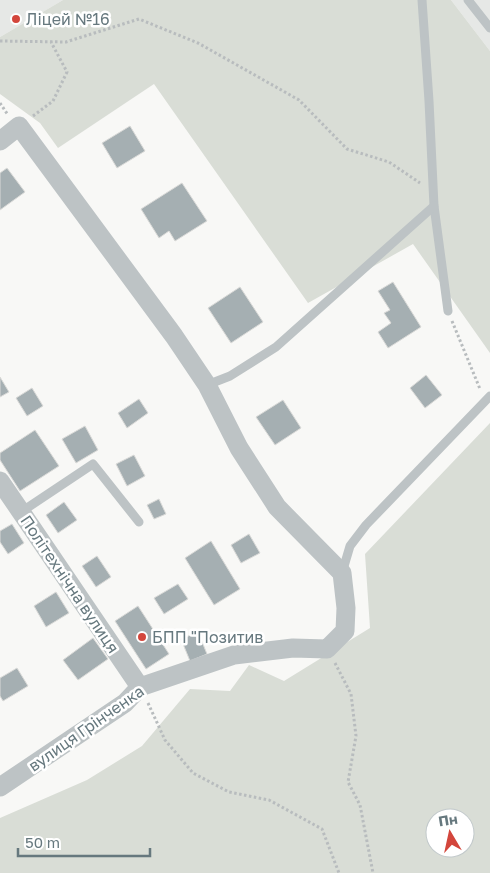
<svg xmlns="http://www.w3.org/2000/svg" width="490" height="873" font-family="'Golos Text',sans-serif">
<rect width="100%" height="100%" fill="#f8f8f6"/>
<g fill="#e6e8e6">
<polygon points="0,0 63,0 0,37"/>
<polygon points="451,0 490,0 490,51"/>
</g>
<g fill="#d9ddd6" fill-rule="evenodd">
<polygon points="63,0 451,0 490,51 490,353 413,244 308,303 154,84 58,148 40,123 0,94 0,37"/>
<path d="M490,423V873H0V818L87,780L142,746L190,689L230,691L249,665L284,681L370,628L365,554ZM435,818H465V848H435Z"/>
</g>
<g fill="#a5afb2" stroke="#dadad8">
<polygon points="130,126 145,151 117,168 102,143"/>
<polygon points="7,168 25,192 0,210 0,173"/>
<polygon points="182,183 207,221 175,241 169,231 159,238 141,209"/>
<polygon points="393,282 421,327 388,348 378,332 391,323 384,313 390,310 378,291"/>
<polygon points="240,287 263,322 231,343 208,308"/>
<polygon points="426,375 442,395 425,408 410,388"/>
<polygon points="0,377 9,392 0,397"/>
<polygon points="32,388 43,406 27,416 16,398"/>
<polygon points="139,399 148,413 127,428 118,413"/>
<polygon points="283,400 301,428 275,445 256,417"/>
<polygon points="85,426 98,450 76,463 62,439"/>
<polygon points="35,430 59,466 20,491 0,460 0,453"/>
<polygon points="134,455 145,476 127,486 116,464"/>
<polygon points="159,499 166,514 154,519 147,505"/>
<polygon points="64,502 77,520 58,533 46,515"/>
<polygon points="12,524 24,543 8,554 0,542 0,531"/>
<polygon points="249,534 260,553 241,563 231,545"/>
<polygon points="211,541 240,589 214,605 185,558"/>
<polygon points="97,556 111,577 96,587 82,566"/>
<polygon points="178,584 188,599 164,614 154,598"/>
<polygon points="56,592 69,613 46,627 34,606"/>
<polygon points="138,606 169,654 146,669 115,621"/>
<polygon points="198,632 207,654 190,661 181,639"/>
<polygon points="93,638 108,659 78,680 63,660"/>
<polygon points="17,668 28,686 3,701 0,696 0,678"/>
</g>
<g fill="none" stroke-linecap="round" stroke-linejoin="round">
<g stroke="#b8bcbe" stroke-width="3" stroke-dasharray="2.5 2.5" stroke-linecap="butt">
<polyline points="0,41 66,42 139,19 198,43 299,100 347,149 389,162 420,183"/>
<polyline points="0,103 8,115"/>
<polyline points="33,116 53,101 67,72 51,42"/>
<polyline points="452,321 480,389"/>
<polyline points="335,663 351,694 356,736 348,782 360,805 373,873"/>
<polyline points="148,703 165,740 193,773 229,792 269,800 322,829 339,873"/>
</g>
<g stroke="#bdc3c5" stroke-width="9">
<polyline points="422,0 429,101 434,206 448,311"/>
<polyline points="468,0 490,28"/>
<polyline points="207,385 230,376 276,347 434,206"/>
<polyline points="21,512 93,464 139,522"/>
<polyline points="342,573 350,546 366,525 490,396"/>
</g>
<g stroke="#bdc3c5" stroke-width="19">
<polyline points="0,141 19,126 174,336 207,385 239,448 277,507 342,573 346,608 345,631 327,649 293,648 234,655 140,687 125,703 0,787"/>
<polyline points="0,481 140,687"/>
</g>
</g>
<g fill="#d3463c" stroke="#fff" stroke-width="2">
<circle cx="16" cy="19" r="5"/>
<circle cx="142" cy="637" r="5"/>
</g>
<g text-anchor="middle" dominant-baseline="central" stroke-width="5" stroke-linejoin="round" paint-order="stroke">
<g font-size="16" fill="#66787e" stroke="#fff" text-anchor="start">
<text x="26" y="19">Ліцей №16</text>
<text x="152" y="637">БПП "Позитив</text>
</g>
<g font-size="16" fill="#66787e" stroke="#fff">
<text transform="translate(70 584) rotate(56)">Політехнічна вулиця</text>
<text transform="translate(86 728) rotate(-35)">вулиця Грінченка</text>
</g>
</g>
<g transform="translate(450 833) rotate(351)"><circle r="24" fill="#ffffff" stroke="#c2c9cb"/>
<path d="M0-4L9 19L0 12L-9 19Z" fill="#d3463c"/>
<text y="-8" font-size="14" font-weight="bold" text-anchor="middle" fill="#66787e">Пн</text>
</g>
<path d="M18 848v8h132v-8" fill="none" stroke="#66787e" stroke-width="2.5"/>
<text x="25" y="848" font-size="15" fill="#66787e" stroke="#ffffff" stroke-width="4" paint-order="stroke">50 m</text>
</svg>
